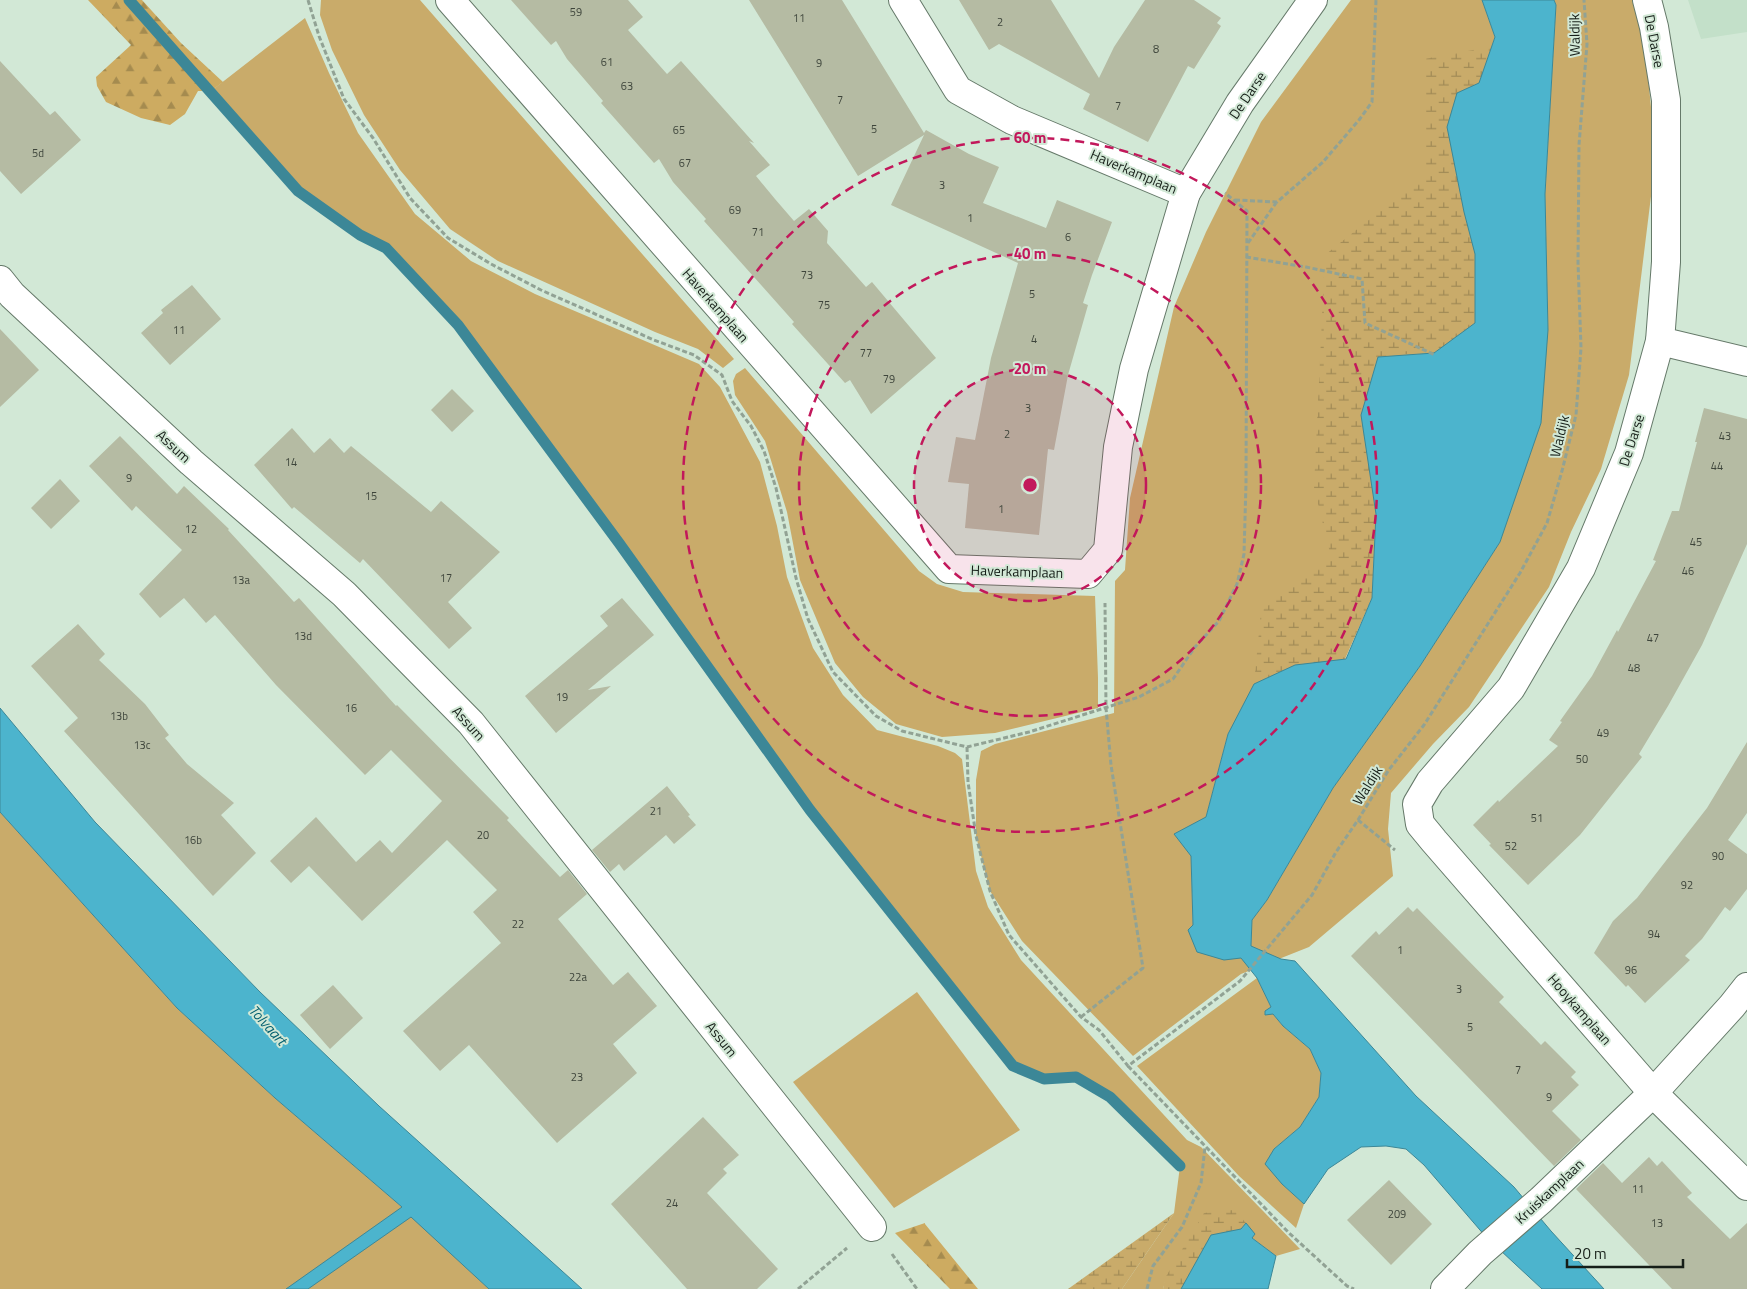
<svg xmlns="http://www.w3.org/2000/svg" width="1747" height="1289" font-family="'Titillium Web',sans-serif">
<defs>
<pattern id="forest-firs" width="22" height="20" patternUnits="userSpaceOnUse" patternTransform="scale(1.25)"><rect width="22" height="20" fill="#cdab61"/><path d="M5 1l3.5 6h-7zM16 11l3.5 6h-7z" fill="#a58b4f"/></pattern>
<pattern id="wetland-marsh" width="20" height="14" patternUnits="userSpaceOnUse" patternTransform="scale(1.25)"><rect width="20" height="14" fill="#c9ab6a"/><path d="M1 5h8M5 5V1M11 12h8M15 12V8" fill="none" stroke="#a28b56"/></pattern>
</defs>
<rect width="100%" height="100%" fill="#d2e8d6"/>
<polygon fill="#c3e0c9" points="1688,0 1747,0 1747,32 1701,39"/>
<g fill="#c9ab6a">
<polygon points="321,0 420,0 734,359 723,368 698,349 655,332 498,261 450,229 400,170 364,115 332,50 320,15"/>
<polygon points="1351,0 1482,0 1495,37 1479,83 1475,323 1434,353 1378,358 1376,514 1228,734 1206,817 1191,856 1193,925 1251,946 1252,920 1267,900 1333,788 1420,666 1500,542 1548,330 1545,194 1556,5 1554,0 1632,0 1645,47 1653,127 1653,180 1629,375 1601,469 1571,532 1549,587 1469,707 1433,744 1391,793 1388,829 1393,876 1309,947 1241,974 1133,1056 1022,941 990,891 976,836 976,780 981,751 995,744 1114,713 1115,581 1125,570 1130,498 1174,307 1206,232 1261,122"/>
<polygon points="305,18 329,73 358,133 415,214 471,261 535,294 699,364 720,387 760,462 777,526 787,577 813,648 843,695 877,730 938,746 955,753 962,759 976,871 988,907 1021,960 1187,1140 1201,1147 1300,1249 1276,1256 1252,1238 1166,1278 1163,1289 1122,1289 1174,1213 1180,1166 1110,1097 1076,1077 1044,1079 1013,1066 810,810 619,543 458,325 386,248 360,235 298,191 211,91"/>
<polygon points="745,368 919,571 937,584 963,592 1095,596 1098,678 1098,708 995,733 942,737 896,724 863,697 835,663 800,580 787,512 765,441 735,395 733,381 736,374"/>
<polygon points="0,812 177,1008 275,1098 402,1207 489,1289 0,1289"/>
<polygon points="1257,978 1271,1007 1273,1014 1283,1026 1310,1049 1321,1073 1319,1097 1300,1127 1274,1149 1282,1184 1304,1204 1296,1228 1239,1176 1137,1066"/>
<polygon points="917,992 1020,1130 894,1208 793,1082"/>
</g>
<g fill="url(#forest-firs)">
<polygon points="88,0 142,0 181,43 223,82 211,91 198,91 185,114 170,125 141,118 106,102 97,86 96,77 131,45"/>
<polygon points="925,1223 925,1224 978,1289 950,1289 895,1233"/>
</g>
<g fill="url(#wetland-marsh)">
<polygon points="1495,46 1475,216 1479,318 1452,349 1378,357 1361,415 1376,514 1372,598 1345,659 1254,684 1261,611 1331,557 1314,487 1325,255 1426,174 1424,59"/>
<polygon points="1234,1210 1246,1223 1210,1289 1163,1289 1165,1278 1204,1213"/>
<polygon points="1174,1213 1122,1289 1068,1289"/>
</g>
<g fill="#4cb4cd" stroke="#3c8797">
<polygon points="1482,0 1554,0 1556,5 1545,194 1548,330 1541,423 1500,542 1420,666 1333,788 1267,900 1252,920 1251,946 1281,959 1295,961 1416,1096 1514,1187 1551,1231 1604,1289 1542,1289 1486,1237 1424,1165 1406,1149 1386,1146 1361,1147 1328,1169 1304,1204 1282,1184 1265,1164 1274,1149 1300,1127 1319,1097 1321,1073 1310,1049 1283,1026 1273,1014 1265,1015 1265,1011 1271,1007 1257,978 1241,958 1224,960 1197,952 1188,930 1193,925 1191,856 1174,834 1206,817 1228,734 1254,684 1295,665 1346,659 1372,598 1376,514 1361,415 1378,357 1434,353 1475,323 1475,254 1464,212 1447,127 1457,93 1479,83 1495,37"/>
<polygon points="0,708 95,822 260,992 379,1106 582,1289 489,1289 411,1217 308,1289 286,1289 402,1207 275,1098 177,1008 0,812"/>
<polygon points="1246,1223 1255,1234 1252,1238 1276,1256 1268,1289 1181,1289 1211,1235 1241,1229"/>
</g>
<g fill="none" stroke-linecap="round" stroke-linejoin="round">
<polyline stroke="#3c8797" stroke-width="11" points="129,0 298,191 360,235 386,248 458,325 619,543 810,810 1013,1066 1044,1079 1076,1077 1110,1097 1180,1166"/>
</g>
<g fill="#b5bba3">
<polygon points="511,0 628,0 643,17 628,30 667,74 681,61 754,143 749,141 770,165 756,176 775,199 794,221 809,209 828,231 827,243 866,287 872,282 936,358 871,414 850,380 845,383 792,324 794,322 704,221 706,219 673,182 659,159 654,163 601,103 603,101 567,59 556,41 551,45"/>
<polygon points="749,0 842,0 924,133 926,130 969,154 999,167 983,203 1046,228 1057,200 1112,222 1092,275 1083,303 1088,305 1068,375 1054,450 1048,449 1039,535 965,528 969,484 948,482 956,437 975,440 991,358 1018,263 891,205 924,135 858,176"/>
<polygon points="959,0 1051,0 1099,78 1114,47 1145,0 1194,0 1221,18 1217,23 1221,26 1194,69 1188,66 1148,142 1083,109 1090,94 999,44 989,50"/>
<polygon points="0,61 50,115 55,111 81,140 21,194 0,171"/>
<polygon points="192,285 221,319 170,365 141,333 163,313 161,310"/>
<polygon points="0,329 39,370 0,407"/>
<polygon points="452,389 474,411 452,432 431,410"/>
<polygon points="1704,408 1747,419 1747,544 1702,645 1668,706 1639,754 1642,757 1580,835 1528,885 1489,845 1491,844 1473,825 1498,800 1499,802 1558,746 1549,740 1562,722 1560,721 1592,676 1617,630 1618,632 1656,561 1653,560 1672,511 1679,511 1697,442 1695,442"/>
<polygon points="292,428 314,453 330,438 344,453 351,446 431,512 441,501 500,552 448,602 472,628 449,649 363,559 360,563 294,507 292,509 254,465"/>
<polygon points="120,436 177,494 184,486 229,529 228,530 294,602 299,598 396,706 397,705 509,818 507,820 560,877 568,870 587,894 558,919 613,985 628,972 657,1006 613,1044 637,1073 557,1143 469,1045 440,1071 403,1031 501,943 473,912 497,890 447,840 362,921 309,866 291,883 270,861 316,817 356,862 380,840 392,853 442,801 391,750 365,775 276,685 215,615 206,623 184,598 160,618 139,594 182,550 136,506 132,511 89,466"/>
<polygon points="60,479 80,501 51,529 31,508"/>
<polygon points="622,598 654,635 588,690 611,686 556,733 525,696 608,626 600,616"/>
<polygon points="78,624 105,654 99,660 145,704 169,735 165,738 187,764 234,803 221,815 256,853 213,896 64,731 78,718 31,666"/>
<polygon points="1747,742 1747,813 1728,840 1747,854 1747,889 1730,911 1725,907 1702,939 1685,956 1690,960 1645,1003 1628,985 1626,987 1594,953 1613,921 1637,898 1707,808"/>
<polygon points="667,786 690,815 688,816 696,825 674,844 666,835 624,871 619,864 610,872 592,850"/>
<polygon points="1408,907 1413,912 1417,908 1504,997 1499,1002 1541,1045 1545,1041 1576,1072 1571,1077 1579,1085 1552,1111 1581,1140 1554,1166 1351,956 1376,931 1379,935"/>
<polygon points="333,985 363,1018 330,1049 300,1015"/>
<polygon points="703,1117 739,1155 723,1169 727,1173 707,1193 778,1269 757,1289 687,1289 611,1204"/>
<polygon points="1649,1157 1657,1166 1662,1161 1692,1193 1687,1197 1730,1239 1747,1223 1747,1289 1672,1289 1576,1189 1603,1163 1622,1183"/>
<polygon points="1389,1180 1432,1224 1391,1265 1347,1220"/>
</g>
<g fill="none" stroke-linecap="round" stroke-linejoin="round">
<g stroke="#657969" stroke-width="30">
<g id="minor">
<polyline points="450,0 949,569 1088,574 1108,550 1118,447 1134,369 1186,193 1240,103 1313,0"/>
<polyline points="903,0 958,90 1012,120 1186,193"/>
<polyline points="1647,0 1654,27 1666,100 1666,262 1660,341 1629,453 1581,568 1511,688 1430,782 1417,804 1420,824 1434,841 1653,1093 1747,1186"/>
<polyline points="0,280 12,295 191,462 344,594 471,723 872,1227"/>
<polyline points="1660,341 1747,362"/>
<polyline points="1445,1289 1480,1253 1541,1200 1653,1093 1732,1006 1747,987"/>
</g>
</g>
<g stroke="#91a294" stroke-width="3" stroke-dasharray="5 2.5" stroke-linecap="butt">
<polyline points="308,0 319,36 344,99 373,138 410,198 448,238 491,264 541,290 654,340 694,355 722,375 732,401 751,426 764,451 776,488 796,578 808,619 833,672 876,716 902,731 967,747 1029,732 1139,697 1173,679 1195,647 1219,621 1237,584 1244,554 1246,483 1247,211 1225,193"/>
<polyline points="1235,200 1277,202 1323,162 1359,120 1372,102 1376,0"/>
<polyline points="1248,243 1276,203"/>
<polyline points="1246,257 1306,267 1362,279 1365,323 1435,355"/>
<polyline points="967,747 968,782 976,836 990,891 1009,935 1081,1017 1099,1030 1128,1066 1240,981 1312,895 1336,852 1358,820 1388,771 1424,725 1520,573 1547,523 1562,471 1576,415 1581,348 1578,262 1579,145 1587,44 1584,0"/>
<polyline points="1358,820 1395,850"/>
<polyline points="1081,1017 1143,968 1111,765 1106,708 1105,603"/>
<polyline points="1128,1066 1289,1233 1347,1286 1354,1289"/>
<polyline points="892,1254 917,1289"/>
<polyline points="798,1289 847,1248"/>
<polyline points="1147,1289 1153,1266 1182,1227 1201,1183 1205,1147"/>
</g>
<use href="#minor" stroke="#fff" stroke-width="28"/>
</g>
<circle cx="1030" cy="485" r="116" fill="#c2185b" fill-opacity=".12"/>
<g fill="none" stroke="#c2185b" stroke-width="2.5" stroke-dasharray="9 6">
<circle cx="1030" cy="485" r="116"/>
<circle cx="1030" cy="485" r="231"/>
<circle cx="1030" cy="485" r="347"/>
</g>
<g text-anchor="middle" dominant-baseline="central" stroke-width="4" stroke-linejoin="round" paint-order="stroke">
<g font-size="11" fill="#3e453b">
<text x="576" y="12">59</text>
<text x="799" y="18">11</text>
<text x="1000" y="22">2</text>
<text x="1156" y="49">8</text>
<text x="607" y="62">61</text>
<text x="819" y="63">9</text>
<text x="627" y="86">63</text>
<text x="840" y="100">7</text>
<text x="1118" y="106">7</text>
<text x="874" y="129">5</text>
<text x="679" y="130">65</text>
<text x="38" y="153">5d</text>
<text x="685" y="163">67</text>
<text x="942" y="185">3</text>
<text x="735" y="210">69</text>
<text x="970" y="218">1</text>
<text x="758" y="232">71</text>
<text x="1068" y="237">6</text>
<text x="807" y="275">73</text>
<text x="1032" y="294">5</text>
<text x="824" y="305">75</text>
<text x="179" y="330">11</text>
<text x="1034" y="339">4</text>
<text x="866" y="353">77</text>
<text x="889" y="379">79</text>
<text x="1028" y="408">3</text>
<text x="1007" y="434">2</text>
<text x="1725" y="436">43</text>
<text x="291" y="462">14</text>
<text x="1717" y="466">44</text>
<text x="129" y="478">9</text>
<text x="371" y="496">15</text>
<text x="1001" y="509">1</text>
<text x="191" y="529">12</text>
<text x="1696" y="542">45</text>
<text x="1688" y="571">46</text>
<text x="446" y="578">17</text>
<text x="241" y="580">13a</text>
<text x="303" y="636">13d</text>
<text x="1653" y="638">47</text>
<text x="1634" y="668">48</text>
<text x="562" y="697">19</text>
<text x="351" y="708">16</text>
<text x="119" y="716">13b</text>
<text x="1603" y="733">49</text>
<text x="142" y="745">13c</text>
<text x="1582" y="759">50</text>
<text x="656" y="811">21</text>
<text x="1537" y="818">51</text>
<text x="483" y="835">20</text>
<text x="193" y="840">16b</text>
<text x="1511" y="846">52</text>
<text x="1718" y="856">90</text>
<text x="1687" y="885">92</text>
<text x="518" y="924">22</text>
<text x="1654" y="934">94</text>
<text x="1400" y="950">1</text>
<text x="1631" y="970">96</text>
<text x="578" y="977">22a</text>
<text x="1459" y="989">3</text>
<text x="1470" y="1027">5</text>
<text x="1518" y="1070">7</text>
<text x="577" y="1077">23</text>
<text x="1549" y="1097">9</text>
<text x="1638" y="1189">11</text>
<text x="672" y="1203">24</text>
<text x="1397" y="1214">209</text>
<text x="1657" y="1223">13</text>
</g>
<g font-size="14" fill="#161e18" stroke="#d2e8d6">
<text transform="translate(1574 35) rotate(-91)">Waldijk</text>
<text transform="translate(1655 41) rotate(79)">De Darse</text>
<text transform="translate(1247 95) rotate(-56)">De Darse</text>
<text transform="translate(1134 171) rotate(23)">Haverkamplaan</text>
<text transform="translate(716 305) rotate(49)">Haverkamplaan</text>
<text transform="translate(1559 436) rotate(-77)">Waldijk</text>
<text transform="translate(1631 440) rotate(-72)">De Darse</text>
<text transform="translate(174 446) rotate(43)">Assum</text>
<text transform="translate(1017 571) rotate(2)">Haverkamplaan</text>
<text transform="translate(469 723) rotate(48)">Assum</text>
<text transform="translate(1367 785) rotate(-58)">Waldijk</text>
<text transform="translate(1580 1009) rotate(49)">Hooykamplaan</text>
<text transform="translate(722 1039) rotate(51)">Assum</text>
<text transform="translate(1549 1191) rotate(-43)">Kruiskamplaan</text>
</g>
<g font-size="15" font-style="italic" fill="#015e6f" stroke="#d2e8d6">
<text transform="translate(268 1025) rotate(48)">Tolvaart</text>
</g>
</g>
<circle cx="1030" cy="485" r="8" fill="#c2185b" stroke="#d2e8d6" stroke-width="2.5"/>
<g font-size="15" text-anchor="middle" font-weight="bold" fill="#c2185b" stroke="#d2e8d6" stroke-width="4" stroke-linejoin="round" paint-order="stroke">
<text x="1030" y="143">60 m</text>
<text x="1030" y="259">40 m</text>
<text x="1030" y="374">20 m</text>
</g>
<path d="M1567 1259v8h116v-8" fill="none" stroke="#161e18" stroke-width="2.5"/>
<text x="1574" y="1259" font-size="15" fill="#161e18" stroke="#d2e8d6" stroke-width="4" paint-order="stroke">20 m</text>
</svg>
